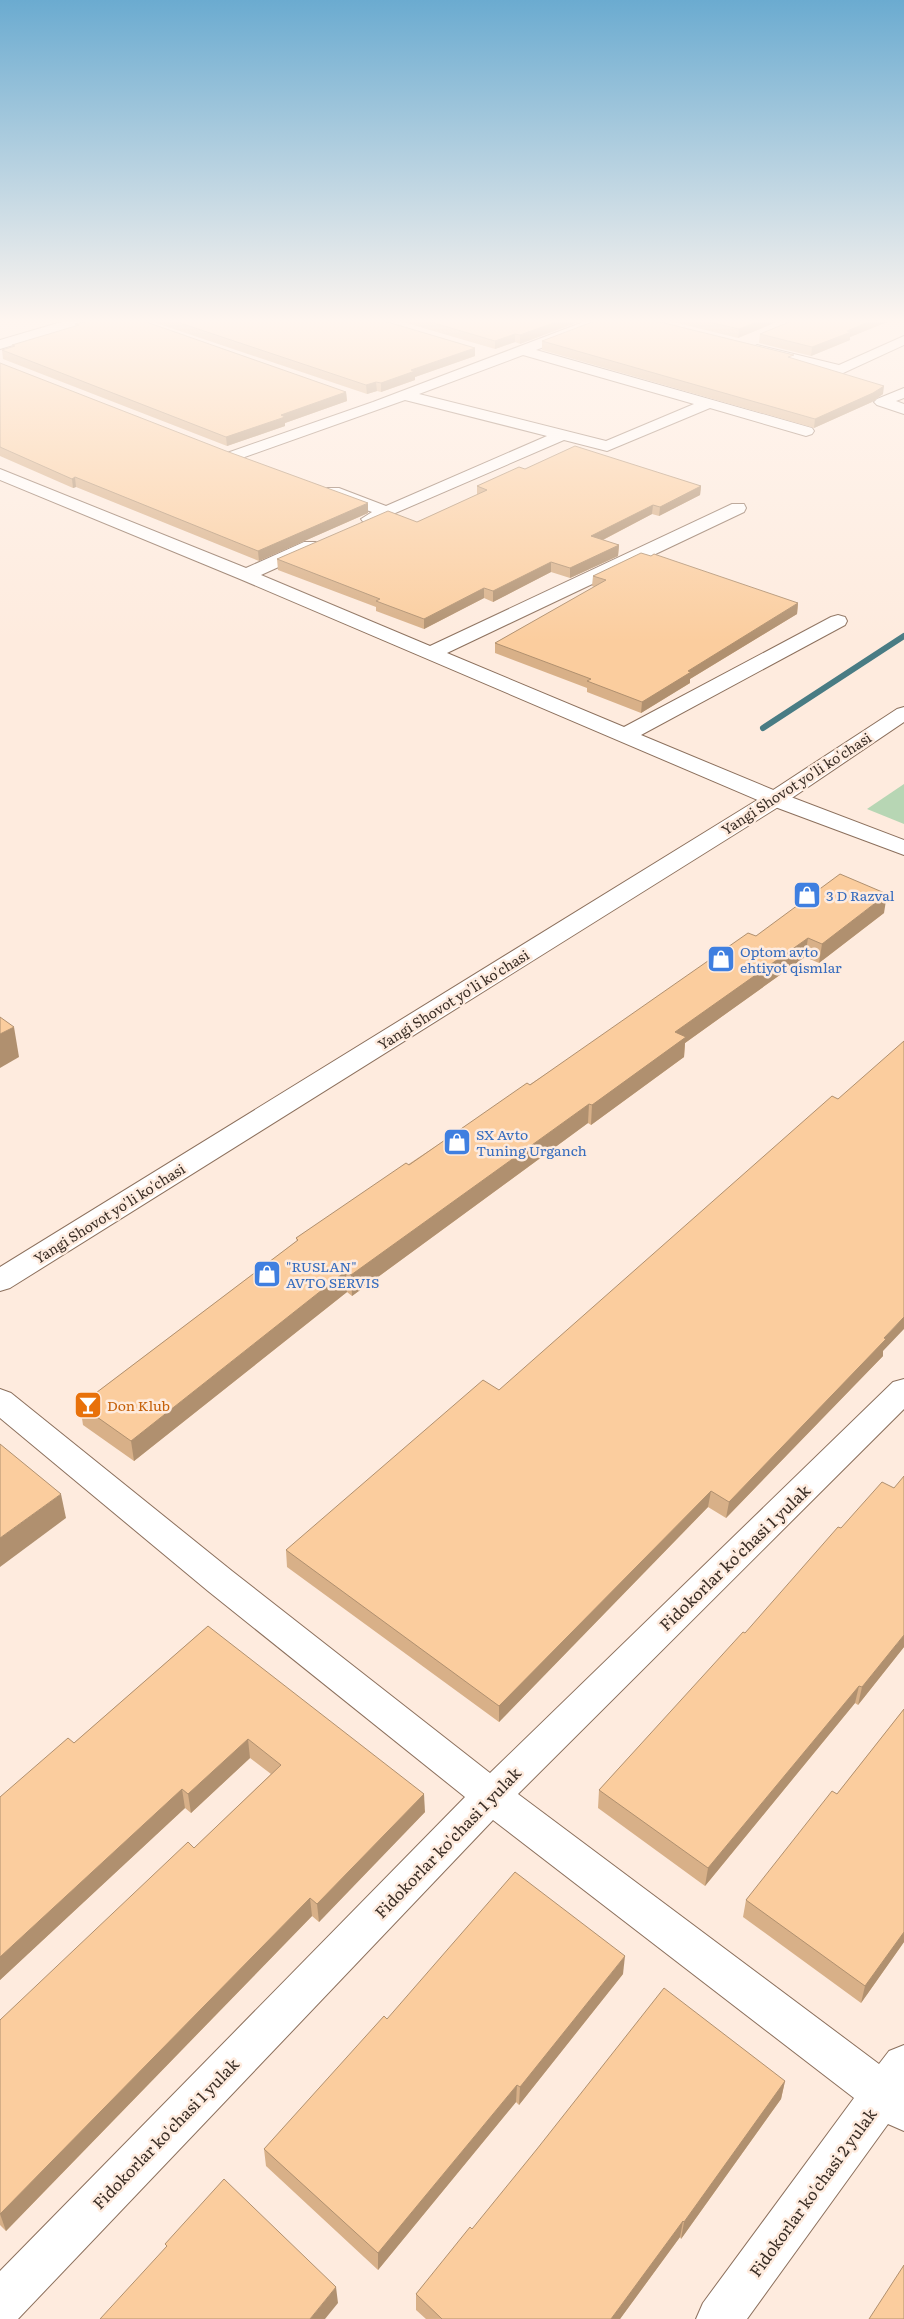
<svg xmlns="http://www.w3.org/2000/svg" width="904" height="2319" font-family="Literata,serif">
<rect width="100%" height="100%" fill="#feebde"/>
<polygon fill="#b7d6b4" points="904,784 904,824 867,809"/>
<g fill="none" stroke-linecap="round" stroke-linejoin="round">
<polyline stroke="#497c84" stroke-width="6" points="763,728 904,636"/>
<g stroke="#8c705d" stroke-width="2">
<g id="minor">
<polygon points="75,318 95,318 93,321 0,349 0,340"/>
<path d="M594,318H613L611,321L536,350L812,428L814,431L812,434L806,436L710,408L607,451L564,440L370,524L364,523L361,519L372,512L327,496L325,492L327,488H339L386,506L547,436L405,400L239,459H227L225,456L227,453L373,402ZM523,355L694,404L606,441L419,394Z"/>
<polygon points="904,336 904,345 841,374 752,352 750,349 757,345 839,365"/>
<polygon points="904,388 904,398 896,401 904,404 904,414 877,405 874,402 877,399"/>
<polygon points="0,469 246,568 304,542 316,542 319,546 316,550 261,575 430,646 732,504 744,504 746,508 744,512 447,653 624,727 831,617 838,615 845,617 847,621 845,625 641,735 783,794 904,840 904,855 767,804 240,579 0,480"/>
<polygon points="904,1379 904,1409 518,1794 879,2064 889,2051 904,2045 904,2131 888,2124 747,2319 696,2319 703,2303 854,2098 493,1820 18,2319 0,2319 0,2271 465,1797 208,1591 0,1418 0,1389 11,1393 232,1571 490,1773 893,1382"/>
</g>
</g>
<g stroke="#8c705d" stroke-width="2">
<polygon id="primary" points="904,707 904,722 783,804 10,1288 0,1291 0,1267 767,794 897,709"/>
</g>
<use href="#minor" fill="#fff" fill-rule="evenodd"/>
<use href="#primary" fill="#fff" fill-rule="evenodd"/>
</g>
<g fill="#d8b088">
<polygon points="141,318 374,318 475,348 475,356 415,377 415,380 381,392 377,391 367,394"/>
<polygon points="389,318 589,318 520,344 515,342 495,349"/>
<polygon points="657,318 786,318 738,338"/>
<polygon points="799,318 893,318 892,320 850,337 850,340 811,356 759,343 760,334"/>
<polygon points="75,324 346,392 347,401 285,423 285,426 227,446 3,359 2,350 12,347 12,345 76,326"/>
<polygon points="542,341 793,359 883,394 872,402 814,428 542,350"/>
<polygon points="0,363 368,513 259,561 76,487 73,488 0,456"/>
<polygon points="525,469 701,486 700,495 659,516 652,514 603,540 619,545 618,556 570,578 551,572 493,602 484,598 424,629 376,611 376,607 278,570 277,559 417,522 477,495 477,486"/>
<polygon points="593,576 798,603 797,614 690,679 690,683 641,713 587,692 587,688 495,653 495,643 594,587 592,586"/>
<polygon points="884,913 819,963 805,957 685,1043 684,1057 591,1125 588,1123 352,1296 347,1292 134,1461 83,1425 80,1405 297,1241 296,1238 756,936"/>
<polygon points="883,1351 883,1356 726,1518 708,1507 499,1722 287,1567 286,1550 499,1390"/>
<polygon points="208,1626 425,1812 319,1922 312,1916 6,2231 0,2225 0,2020 194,1848 271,1774 250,1758 191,1813 185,1808 0,1980 0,1797 74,1743"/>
<polygon points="745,1633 904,1647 858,1705 855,1703 705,1886 598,1808 599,1790"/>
<polygon points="904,1709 904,1942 861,2003 743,1917 746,1900 837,1794"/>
<polygon points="623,1974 519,2105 516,2102 378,2270 266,2166 264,2149 387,2019"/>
<polygon points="785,2081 781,2099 681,2239 680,2237 620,2319 426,2319 416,2310 416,2294 472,2229"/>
</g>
<g fill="#b0906f">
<polygon points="567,318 589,318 520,344 520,335"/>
<polygon points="767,318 786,318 738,338 739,329"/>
<polygon points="878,318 893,318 892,320 850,337 850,340 811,356 812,347 847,331"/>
<polygon points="515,334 515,342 495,349 495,341"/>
<polygon points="475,348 475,356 415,377 415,380 381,392 381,383 411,370"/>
<polygon points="376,382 377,391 367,394 366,385"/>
<polygon points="884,386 883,394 872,402 814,428 815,419"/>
<polygon points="346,392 347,401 285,423 285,426 227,446 226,437 281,415"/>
<polygon points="75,477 76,487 73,488 72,479"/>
<polygon points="701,486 700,495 659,516 660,507"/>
<polygon points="368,503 368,513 259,561 258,551"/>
<polygon points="653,505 652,514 591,546 591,536"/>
<polygon points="619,545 618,556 570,578 570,568"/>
<polygon points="551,562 551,572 493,602 493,591"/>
<polygon points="484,588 484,598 424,629 424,619"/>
<polygon points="798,603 797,614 690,679 690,683 641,713 642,702 688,671"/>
<polygon points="887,894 884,913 819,963 822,944"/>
<polygon points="808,938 805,957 685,1043 684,1057 591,1125 592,1105 675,1032"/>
<polygon points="14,1027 19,1057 0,1068 0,1034"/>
<polygon points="589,1104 588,1123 352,1296 351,1275"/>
<polygon points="346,1271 347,1292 134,1461 131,1441"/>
<polygon points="904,1317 904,1329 883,1351 883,1356 726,1518 729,1502"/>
<polygon points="711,1491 708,1507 499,1722 499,1706"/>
<polygon points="61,1494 66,1518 0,1567 0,1538"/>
<polygon points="904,1635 904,1647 858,1705 862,1687"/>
<polygon points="859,1686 855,1703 705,1886 708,1868"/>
<polygon points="248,1739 250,1758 191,1813 188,1794"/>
<polygon points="182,1789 185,1808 0,1980 0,1957"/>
<polygon points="424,1794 425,1812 319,1922 317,1904"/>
<polygon points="310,1898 312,1916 6,2231 0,2214"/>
<polygon points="904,1932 904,1942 861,2003 865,1986"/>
<polygon points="625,1956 623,1974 519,2105 520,2087"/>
<polygon points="785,2081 781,2099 681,2239 684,2222"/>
<polygon points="517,2085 516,2102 378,2270 378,2253"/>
<polygon points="683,2221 680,2237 620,2319 611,2319"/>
<polygon points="336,2287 338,2303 325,2319 310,2319"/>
</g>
<g fill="#fbcd9e" stroke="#b0906f">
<polygon points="99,318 135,318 346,392 281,415 285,417 226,437 2,350 15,346 12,345 79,325 75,324"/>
<polygon points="165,318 374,318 475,348 411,370 415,371 381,383 376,382 366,385"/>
<polygon points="417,318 567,318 520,335 515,334 495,341"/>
<polygon points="603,318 644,318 794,355 788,357 884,386 873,393 815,419 542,341"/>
<polygon points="692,318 767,318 739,329"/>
<polygon points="799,318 878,318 847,331 851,332 812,347 760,334"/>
<polygon points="0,363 226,451 368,503 258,551 75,477 72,479 0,447"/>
<polygon points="575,446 701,486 660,507 653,505 591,536 619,545 570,568 551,562 493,591 484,588 424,619 376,601 380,599 277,559 388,511 417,522 487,490 477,486 519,467 525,469"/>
<polygon points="641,553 651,556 654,554 798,603 688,671 691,672 642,702 587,681 591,679 495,643 606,580 593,576"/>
<polygon points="840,874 887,894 822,944 808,938 675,1032 686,1037 592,1105 589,1104 351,1275 346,1271 131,1441 80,1405 298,1240 296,1238 406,1163 409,1165 527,1083 530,1085 748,933 756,936"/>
<polygon points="0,1017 14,1027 0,1034"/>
<polygon points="904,1041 904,1317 884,1338 886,1339 729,1502 711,1491 499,1706 286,1550 483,1380 499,1390 832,1096 838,1099"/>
<polygon points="0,1444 61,1494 0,1538"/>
<polygon points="904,1476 904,1635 862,1687 859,1686 708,1868 599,1790 743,1632 745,1633 838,1527 841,1528 882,1482 894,1488"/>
<polygon points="208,1626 424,1794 317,1904 310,1898 0,2214 0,2020 188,1842 194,1848 281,1765 248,1739 188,1794 182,1789 0,1957 0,1797 68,1738 74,1743"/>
<polygon points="904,1709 904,1932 865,1986 746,1900 832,1791 837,1794"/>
<polygon points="515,1872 625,1956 520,2087 517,2085 378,2253 264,2149 384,2016 387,2019"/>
<polygon points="664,1988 785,2081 684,2222 683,2221 611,2319 442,2319 416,2294 470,2227 472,2229 537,2149"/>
<polygon points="224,2179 336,2287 310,2319 100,2319 167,2246 165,2244"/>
<polygon points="904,2265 904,2319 869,2319"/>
</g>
<linearGradient id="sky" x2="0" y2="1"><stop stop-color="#6babd0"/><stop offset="0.5" stop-color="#fff6f0"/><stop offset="1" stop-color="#fff6f0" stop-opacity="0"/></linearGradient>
<rect width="904" height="642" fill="url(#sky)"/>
<defs>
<g id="shop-square" transform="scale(1.4375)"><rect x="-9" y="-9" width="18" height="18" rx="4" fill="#3f7fe0" stroke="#feebde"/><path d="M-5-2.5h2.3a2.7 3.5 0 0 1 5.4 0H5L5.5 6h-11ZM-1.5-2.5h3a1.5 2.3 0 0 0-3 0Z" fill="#fff"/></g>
<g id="bar-square" transform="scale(1.4375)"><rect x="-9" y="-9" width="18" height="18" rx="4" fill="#e8710a" stroke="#feebde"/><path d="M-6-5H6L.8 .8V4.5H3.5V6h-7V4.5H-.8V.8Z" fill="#fff"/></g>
</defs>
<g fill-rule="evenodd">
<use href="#shop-square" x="807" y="895"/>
<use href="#shop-square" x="721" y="959"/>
<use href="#shop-square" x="457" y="1142"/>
<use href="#shop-square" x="267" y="1274"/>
<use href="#bar-square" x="88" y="1405"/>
</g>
<g text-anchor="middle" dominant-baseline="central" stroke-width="5" stroke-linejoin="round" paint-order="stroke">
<g font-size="14" fill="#3a2e26" stroke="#feebde">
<text transform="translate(796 783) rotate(-33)">Yangi Shovot yo'li ko'chasi</text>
<text transform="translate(453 999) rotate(-32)">Yangi Shovot yo'li ko'chasi</text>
<text transform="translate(109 1213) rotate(-32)">Yangi Shovot yo'li ko'chasi</text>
</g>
<g font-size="14" fill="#366cbe" stroke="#feebde" text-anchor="start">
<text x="826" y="895">3 D Razval</text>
<text x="740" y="951">Optom avto<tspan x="740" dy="16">ehtiyot qismlar</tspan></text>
<text x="476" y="1134">SX Avto<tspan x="476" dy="16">Tuning Urganch</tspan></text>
<text x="286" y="1266">"RUSLAN"<tspan x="286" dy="16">AVTO SERVIS</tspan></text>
</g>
<g font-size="14" fill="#c56008" stroke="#feebde" text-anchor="start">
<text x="107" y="1405">Don Klub</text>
</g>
<g font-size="16" fill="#3a2e26" stroke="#feebde">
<text transform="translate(734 1557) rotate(-44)">Fidokorlar ko'chasi 1 yulak</text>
<text transform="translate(447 1842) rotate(-46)">Fidokorlar ko'chasi 1 yulak</text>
<text transform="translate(165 2133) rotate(-46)">Fidokorlar ko'chasi 1 yulak</text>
<text transform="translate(812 2192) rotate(-54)">Fidokorlar ko'chasi 2 yulak</text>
</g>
</g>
</svg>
